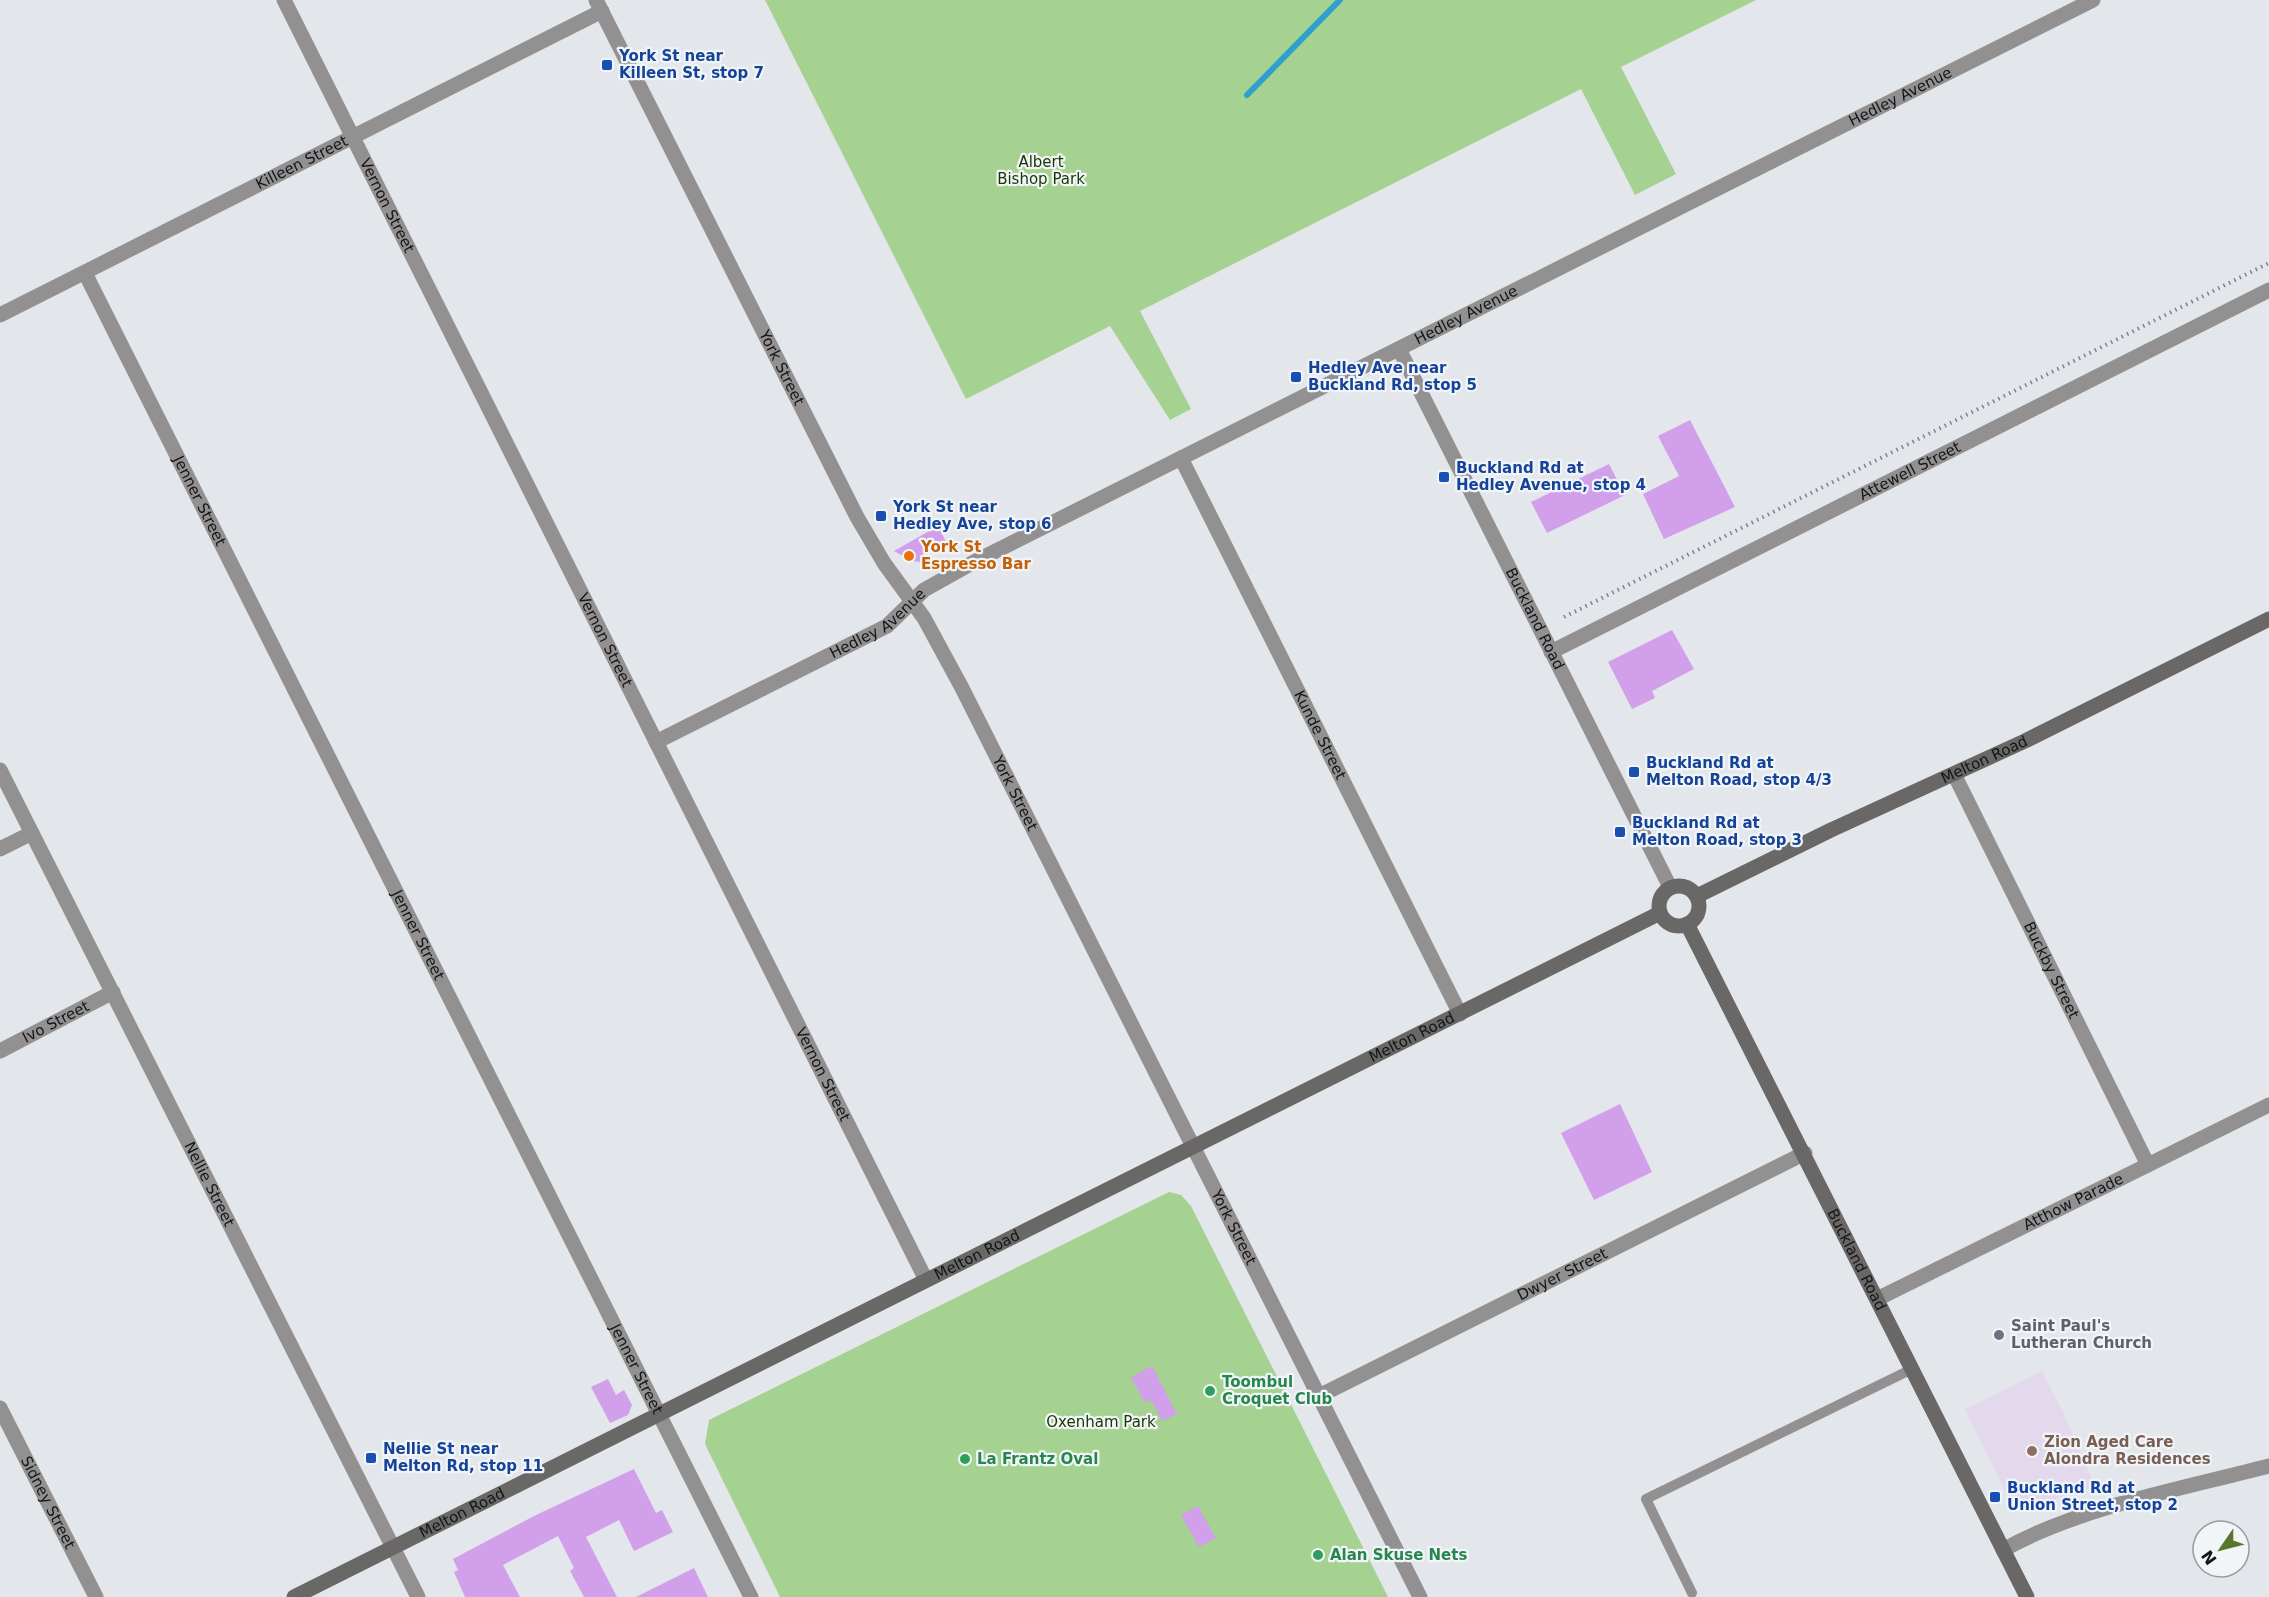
<svg xmlns="http://www.w3.org/2000/svg" width="2269" height="1597" font-family="'DejaVu Sans',sans-serif">
<rect width="100%" height="100%" fill="#e3e7eb"/>
<polygon fill="#e4d8ec" points="2042,1371 2064,1414 2095,1487 2030,1506 2019,1504 2007,1495 1965,1409"/>
<g fill="#a5d191">
<polygon points="765,0 1756,0 1621,67 1676,174 1635,195 1581,89 1140,311 1191,409 1170,420 1110,326 966,399"/>
<polygon points="1169,1192 1181,1195 1191,1206 1388,1597 780,1597 705,1444 709,1420"/>
</g>
<g fill="none" stroke-linecap="round" stroke-linejoin="round">
<polyline stroke="#2da1cc" stroke-width="6" points="1247,95 1340,0"/>
</g>
<g fill="#d29fea">
<polygon points="1690,420 1735,507 1664,539 1643,494 1679,476 1658,436"/>
<polygon points="1609,464 1625,495 1547,533 1531,502"/>
<polygon points="938,526 946,542 923,553 929,563 912,561 894,551"/>
<polygon points="1672,630 1694,669 1652,691 1655,698 1632,709 1608,662"/>
<polygon points="1620,1104 1652,1172 1594,1200 1561,1133"/>
<polygon points="1152,1366 1177,1414 1162,1421 1151,1400 1145,1403 1131,1377"/>
<polygon points="608,1379 616,1395 624,1390 632,1405 628,1415 610,1423 591,1387"/>
<polygon points="634,1469 656,1513 662,1510 673,1532 634,1551 619,1520 586,1537 617,1597 584,1597 570,1571 574,1568 558,1536 503,1565 520,1597 465,1597 454,1572 458,1570 453,1559 536,1515"/>
<polygon points="1198,1506 1216,1538 1199,1547 1181,1515"/>
<polygon points="694,1568 708,1597 636,1597"/>
</g>
<g fill="none" stroke-linecap="round" stroke-linejoin="round">
<polyline stroke="#818487" stroke-width="4" stroke-dasharray="1.5 4.5" stroke-linecap="butt" points="1564,617 2269,263"/>
<polyline stroke="#929090" stroke-width="10" points="1692,1593 1646,1499 1912,1369"/>
<g stroke="#929090" stroke-width="15">
<path id="s1" d="M284,0L926,1280"/>
<path id="s2" d="M596,0L857,517L884,563L924,618L962,688L1420,1597"/>
<path id="s3" d="M85,273L751,1597"/>
<path id="s4" d="M0,315L602,11"/>
<path id="s5" d="M1399,349L1670,887"/>
<path id="s6" d="M1181,458L1460,1014"/>
<path id="s7" d="M1551,652L2269,290"/>
<path id="s8" d="M656,742L887,626L924,590L974,562L2093,0"/>
<path id="s9" d="M0,770L418,1597"/>
<path id="s10" d="M1954,774L2148,1165"/>
<polyline points="0,849 32,833"/>
<path id="s11" d="M0,1051L113,992"/>
<path id="s12" d="M1877,1299L2269,1105"/>
<path id="s13" d="M1319,1396L1805,1153"/>
<path id="s14" d="M0,1408L96,1597"/>
<path d="M2003,1550C2079,1507 2185,1488 2269,1466"/>
</g>
<g stroke="#6a6767" stroke-width="15">
<circle cx="1679" cy="906" r="20"/>
<path id="s15" d="M1697,896L1831,830L2025,741L2269,619"/>
<path id="s16" d="M1687,924L2027,1597"/>
<path id="s17" d="M294,1597L1660,913"/>
</g>
</g>
<g fill="#1a4fb4" stroke="#f1f5f8" stroke-width="2">
<rect x="601" y="59" width="12" height="12" rx="3"/>
<rect x="1290" y="371" width="12" height="12" rx="3"/>
<rect x="1438" y="471" width="12" height="12" rx="3"/>
<rect x="875" y="510" width="12" height="12" rx="3"/>
<rect x="1628" y="766" width="12" height="12" rx="3"/>
<rect x="1614" y="826" width="12" height="12" rx="3"/>
<rect x="365" y="1452" width="12" height="12" rx="3"/>
<rect x="1989" y="1491" width="12" height="12" rx="3"/>
</g>
<circle fill="#e8710a" stroke="#f1f5f8" stroke-width="2" cx="909" cy="556" r="6"/>
<circle fill="#6b7280" stroke="#f1f5f8" stroke-width="2" cx="1999" cy="1335" r="6"/>
<g fill="#2e9e5b" stroke="#f1f5f8" stroke-width="2">
<circle cx="1210" cy="1391" r="6"/>
<circle cx="965" cy="1459" r="6"/>
<circle cx="1318" cy="1555" r="6"/>
</g>
<circle fill="#8d6e63" stroke="#f1f5f8" stroke-width="2" cx="2032" cy="1451" r="6"/>
<g text-anchor="middle" dominant-baseline="central" stroke-width="4.5" stroke-linejoin="round" paint-order="stroke">
<g font-size="15" font-weight="bold" fill="#164399" stroke="#f1f5f8" text-anchor="start">
<text x="619" y="56">York St near<tspan x="619" dy="17">Killeen St, stop 7</tspan></text>
<text x="1308" y="368">Hedley Ave near<tspan x="1308" dy="17">Buckland Rd, stop 5</tspan></text>
<text x="1456" y="468">Buckland Rd at<tspan x="1456" dy="17">Hedley Avenue, stop 4</tspan></text>
<text x="893" y="507">York St near<tspan x="893" dy="17">Hedley Ave, stop 6</tspan></text>
<text x="1646" y="763">Buckland Rd at<tspan x="1646" dy="17">Melton Road, stop 4/3</tspan></text>
<text x="1632" y="823">Buckland Rd at<tspan x="1632" dy="17">Melton Road, stop 3</tspan></text>
<text x="383" y="1449">Nellie St near<tspan x="383" dy="17">Melton Rd, stop 11</tspan></text>
<text x="2007" y="1488">Buckland Rd at<tspan x="2007" dy="17">Union Street, stop 2</tspan></text>
</g>
<g font-size="15" fill="#141517" stroke="#f1f5f8">
<text stroke="none"><textPath href="#s8" startOffset="1404">Hedley Avenue</textPath></text>
<text stroke="none"><textPath href="#s4" startOffset="338">Killeen Street</textPath></text>
<text stroke="none"><textPath href="#s1" startOffset="230">Vernon Street</textPath></text>
<text stroke="none"><textPath href="#s8" startOffset="918">Hedley Avenue</textPath></text>
<text stroke="none"><textPath href="#s2" startOffset="412">York Street</textPath></text>
<text stroke="none"><textPath href="#s7" startOffset="402">Attewell Street</textPath></text>
<text stroke="none"><textPath href="#s3" startOffset="255">Jenner Street</textPath></text>
<text stroke="none"><textPath href="#s5" startOffset="302">Buckland Road</textPath></text>
<text stroke="none"><textPath href="#s8" startOffset="252">Hedley Avenue</textPath></text>
<text stroke="none"><textPath href="#s1" startOffset="716">Vernon Street</textPath></text>
<text stroke="none"><textPath href="#s6" startOffset="310">Kunde Street</textPath></text>
<text stroke="none"><textPath href="#s15" startOffset="318">Melton Road</textPath></text>
<text stroke="none"><textPath href="#s2" startOffset="898">York Street</textPath></text>
<text stroke="none"><textPath href="#s3" startOffset="741">Jenner Street</textPath></text>
<text stroke="none"><textPath href="#s10" startOffset="219">Buckby Street</textPath></text>
<text stroke="none"><textPath href="#s11" startOffset="63">Ivo Street</textPath></text>
<text stroke="none"><textPath href="#s17" startOffset="1250">Melton Road</textPath></text>
<text stroke="none"><textPath href="#s1" startOffset="1202">Vernon Street</textPath></text>
<text stroke="none"><textPath href="#s9" startOffset="464">Nellie Street</textPath></text>
<text stroke="none"><textPath href="#s12" startOffset="219">Atthow Parade</textPath></text>
<text stroke="none"><textPath href="#s2" startOffset="1384">York Street</textPath></text>
<text stroke="none"><textPath href="#s17" startOffset="764">Melton Road</textPath></text>
<text stroke="none"><textPath href="#s16" startOffset="376">Buckland Road</textPath></text>
<text stroke="none"><textPath href="#s13" startOffset="272">Dwyer Street</textPath></text>
<text stroke="none"><textPath href="#s3" startOffset="1227">Jenner Street</textPath></text>
<text stroke="none"><textPath href="#s14" startOffset="106">Sidney Street</textPath></text>
<text stroke="none"><textPath href="#s17" startOffset="188">Melton Road</textPath></text>
</g>
<g font-size="15" fill="#163600" stroke="#f1f5f8">
<text x="1041" y="162">Albert<tspan x="1041" dy="17">Bishop Park</tspan></text>
<text x="1101" y="1422">Oxenham Park</text>
</g>
<g font-size="15" font-weight="bold" fill="#c56008" stroke="#f1f5f8" text-anchor="start">
<text x="921" y="547">York St<tspan x="921" dy="17">Espresso Bar</tspan></text>
</g>
<g font-size="15" font-weight="bold" fill="#5b616d" stroke="#f1f5f8" text-anchor="start">
<text x="2011" y="1326">Saint Paul's<tspan x="2011" dy="17">Lutheran Church</tspan></text>
</g>
<g font-size="15" font-weight="bold" fill="#27864d" stroke="#f1f5f8" text-anchor="start">
<text x="1222" y="1382">Toombul<tspan x="1222" dy="17">Croquet Club</tspan></text>
<text x="977" y="1459">La Frantz Oval</text>
<text x="1330" y="1555">Alan Skuse Nets</text>
</g>
<g font-size="15" font-weight="bold" fill="#785e54" stroke="#f1f5f8" text-anchor="start">
<text x="2044" y="1442">Zion Aged Care<tspan x="2044" dy="17">Alondra Residences</tspan></text>
</g>
</g>
<g transform="translate(2221 1549) rotate(235)"><circle r="28" fill="#f1f5f8" stroke="#999b9e" stroke-width="1.5"/>
<path d="M0-4.5L10 22L0 15L-10 22Z" fill="#57772d"/>
<text y="-9" font-size="16" font-weight="bold" text-anchor="middle" fill="#141517">N</text>
</g>
</svg>
